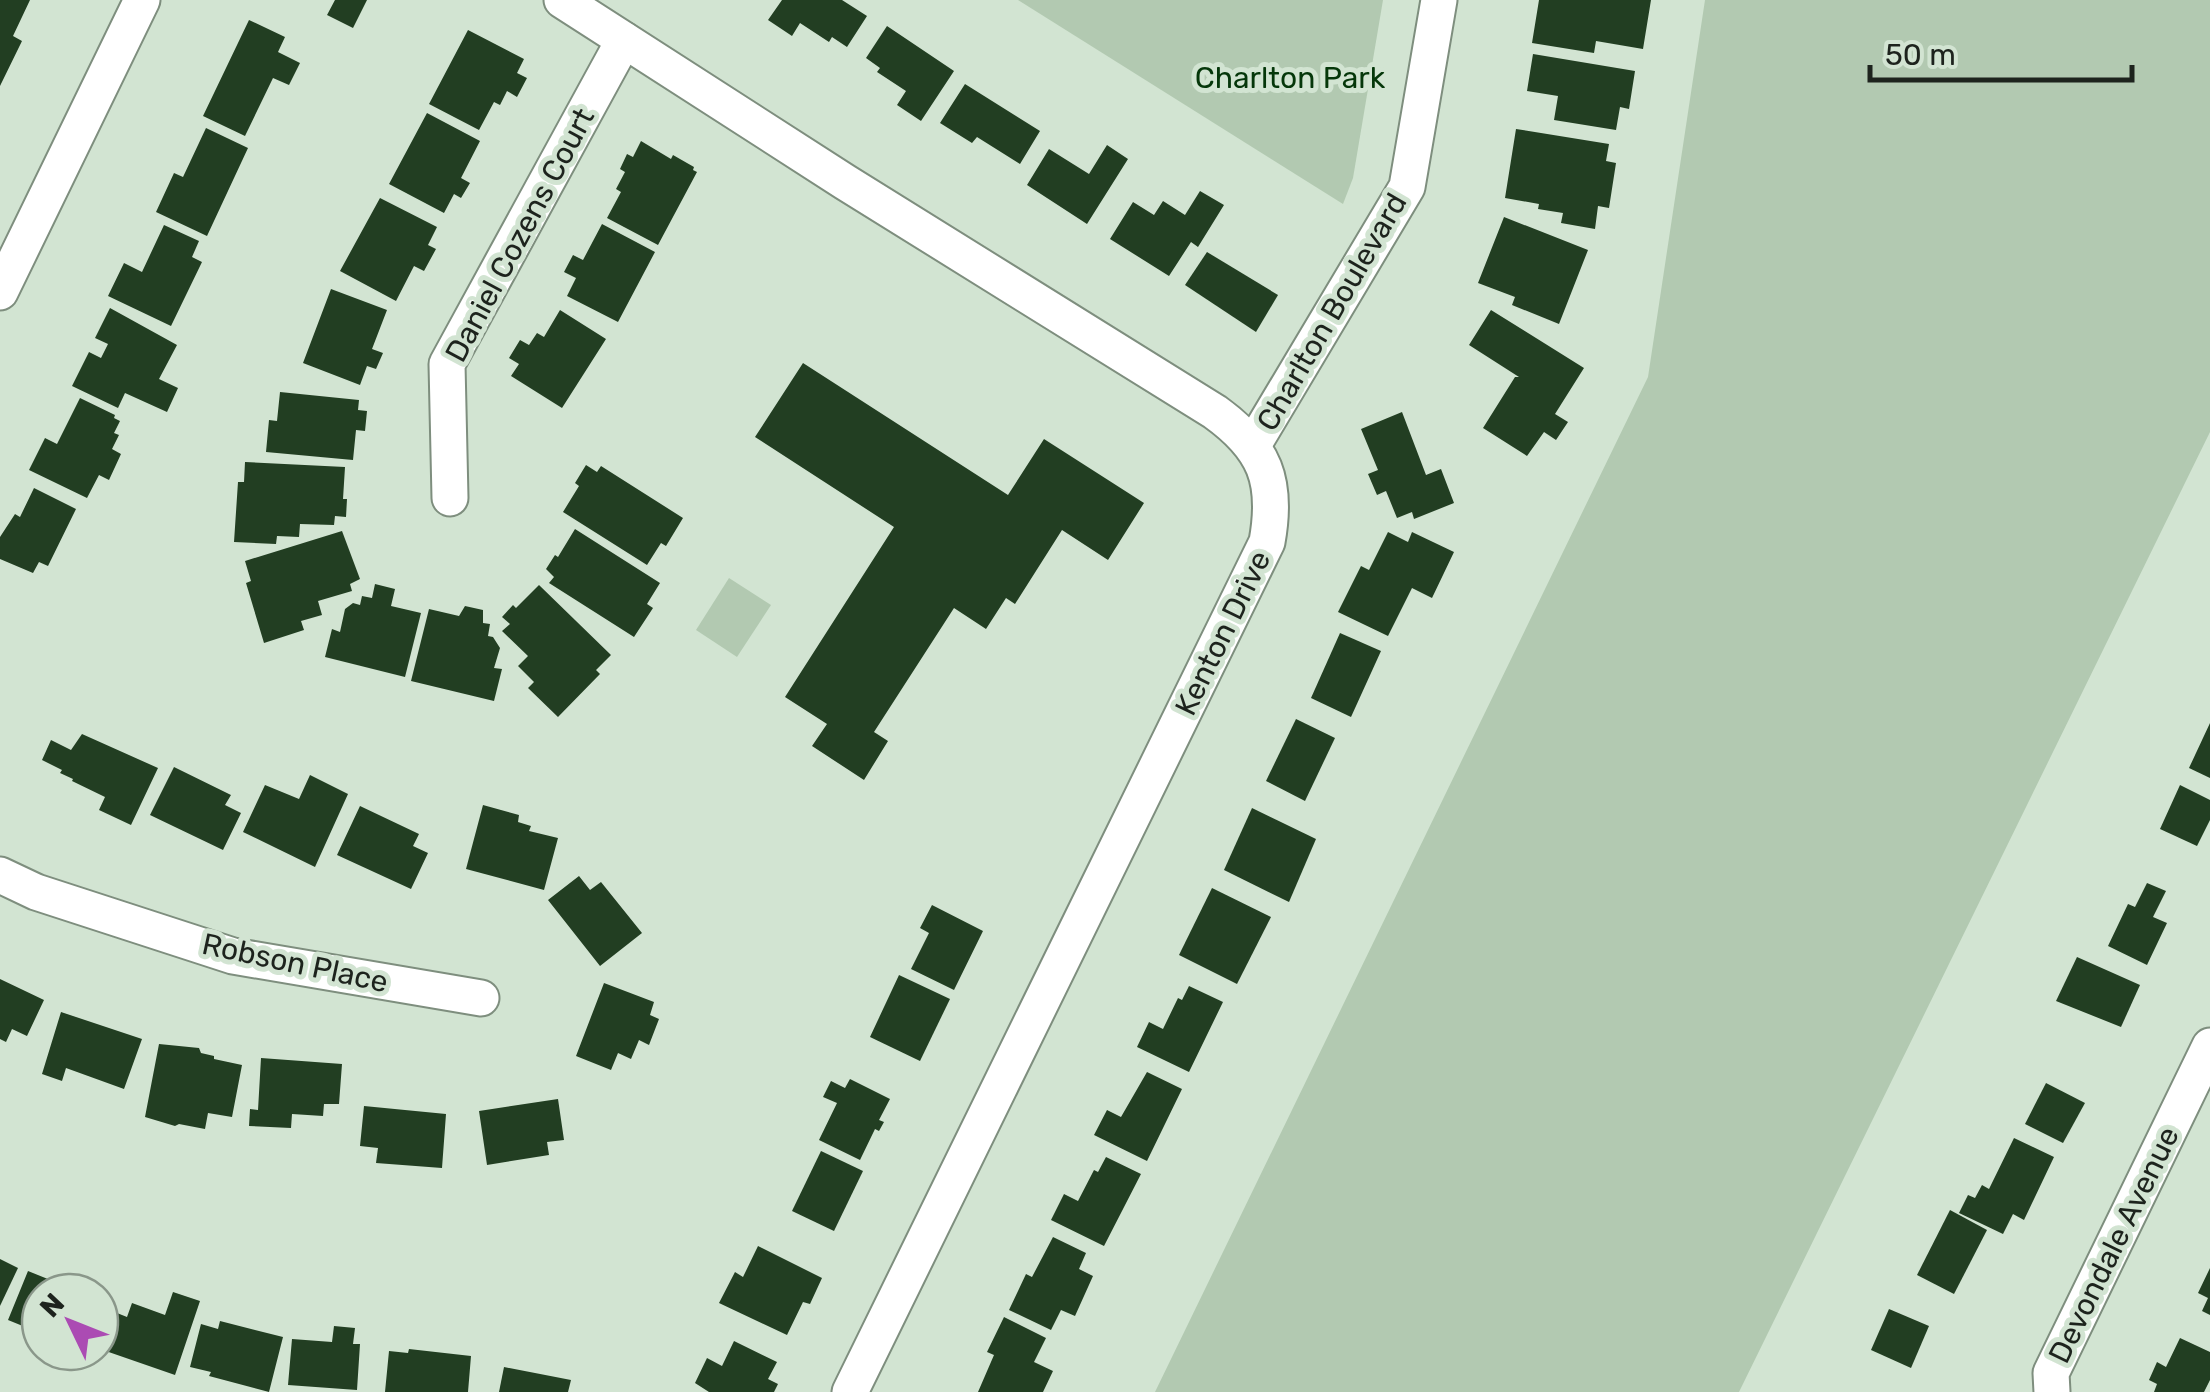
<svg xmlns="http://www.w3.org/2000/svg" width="2210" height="1392" font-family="Rubik,sans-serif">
<rect width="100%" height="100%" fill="#d2e4d2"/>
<g fill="#b2c9b1">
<polygon points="1018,0 1383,0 1353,178 1343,204"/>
<polygon points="1705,0 2210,0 2210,432 1739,1392 1155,1392 1648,377"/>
<polygon points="729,578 771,605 737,657 696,630"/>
</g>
<g fill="#223e22">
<polygon points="0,0 30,0 13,36 22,41 0,86"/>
<polygon points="335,0 367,0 353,28 327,15"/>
<polygon points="782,0 842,0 867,16 847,47 832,37 829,42 800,23 792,36 768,20"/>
<polygon points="1539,0 1651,0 1643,49 1596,41 1594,53 1532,43"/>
<polygon points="249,20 285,37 278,52 300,63 289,85 273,78 245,136 203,116"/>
<polygon points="887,26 954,71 921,121 897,105 906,91 877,72 880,68 866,58"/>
<polygon points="468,30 524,59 517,73 527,78 517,97 507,91 500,105 494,102 479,130 429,104"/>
<polygon points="1533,54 1635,71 1629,109 1620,107 1616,130 1554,120 1558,96 1527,91"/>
<polygon points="965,84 1040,131 1020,164 977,137 972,143 940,123"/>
<polygon points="427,113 480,141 461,178 470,183 461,198 454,194 444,213 389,184"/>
<polygon points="206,128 248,148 207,236 156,212 174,173 183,177"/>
<polygon points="1516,129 1609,144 1606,161 1616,163 1609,208 1598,206 1595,229 1561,223 1563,213 1538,209 1539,204 1505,198"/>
<polygon points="641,141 671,159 673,155 694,167 693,170 697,172 658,245 607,218 621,192 616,189 625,172 620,169 627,154 633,157"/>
<polygon points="1107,145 1128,159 1087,224 1027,185 1049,149 1089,174"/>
<polygon points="1200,191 1224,205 1198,247 1191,242 1169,276 1110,239 1133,202 1154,215 1163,201 1185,215"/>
<polygon points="380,198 437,227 428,245 436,249 424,271 414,266 396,301 340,271"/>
<polygon points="1504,217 1588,250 1559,324 1512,305 1515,297 1478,283"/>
<polygon points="602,224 655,252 618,322 567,296 576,278 564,272 573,255 583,260"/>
<polygon points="164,225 199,241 192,257 202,262 171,326 108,296 124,263 142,272"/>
<polygon points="1207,252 1278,295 1256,332 1185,285"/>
<polygon points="331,289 387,310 372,349 383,353 376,369 367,366 360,385 303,363"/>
<polygon points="110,308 177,345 159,379 178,388 167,412 125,393 118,408 72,386 89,352 101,358 108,344 95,338"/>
<polygon points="560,310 606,339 562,408 511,376 519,364 509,358 520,340 529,345 537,333 544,337"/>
<polygon points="1491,310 1584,368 1555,414 1568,422 1556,440 1544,432 1527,456 1483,428 1515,377 1519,377 1469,345"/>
<polygon points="803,363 1008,495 1044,439 1144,503 1108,560 1062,530 1015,604 1006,598 986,629 954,608 874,732 888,741 864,780 812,746 827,724 785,697 894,527 755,437"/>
<polygon points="280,392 359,400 358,410 367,411 365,431 356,430 353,460 266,452 269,420 277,421"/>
<polygon points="80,398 115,415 114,418 120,421 114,433 119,435 112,449 121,454 109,480 99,475 87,498 29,470 45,438 57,444"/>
<polygon points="1402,412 1426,475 1441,469 1454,503 1414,519 1412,512 1397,518 1386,491 1377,495 1368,474 1378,470 1361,429"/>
<polygon points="245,462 345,467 343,499 347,499 346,517 335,516 334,525 300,524 299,537 277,536 276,544 234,542 238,482 244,482"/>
<polygon points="586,465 597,472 601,466 683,518 666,546 661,543 647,565 563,512 579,486 575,483"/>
<polygon points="34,488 76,509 48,566 39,562 33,573 0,559 0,537 15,514 20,517"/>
<polygon points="575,529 660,583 647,604 653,608 634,637 549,583 554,577 546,569 555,555 558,557"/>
<polygon points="342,531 360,579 350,584 352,591 318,601 322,615 301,621 304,630 264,643 246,583 251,581 245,561"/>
<polygon points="1388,532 1408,542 1412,532 1454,552 1432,598 1412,588 1388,636 1338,612 1361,566 1369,570"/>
<polygon points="375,584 395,589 391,606 421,613 405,677 325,657 332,629 340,632 345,609 353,603 360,605 362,596 372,598"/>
<polygon points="539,585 611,655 596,670 600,674 558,717 528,688 534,682 518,666 528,656 502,631 510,624 502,617 513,605 516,608"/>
<polygon points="465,606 483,610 483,623 490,624 488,636 493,637 500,648 494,668 502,669 494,701 411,681 429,609 459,616"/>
<polygon points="1340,633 1381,651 1351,717 1311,698"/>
<polygon points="1296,719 1335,738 1305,801 1266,781"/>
<polygon points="2210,723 2210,778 2189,768"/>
<polygon points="82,734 158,768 131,825 99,810 105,797 72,781 73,779 60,773 62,770 42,760 51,740 71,750"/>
<polygon points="174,767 231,795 225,805 241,813 223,850 150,815"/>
<polygon points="310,775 348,794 315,867 243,832 265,785 299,799"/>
<polygon points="2180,785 2210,800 2210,820 2197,846 2160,829"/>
<polygon points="483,805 519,815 518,822 531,826 529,831 558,838 544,890 466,869"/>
<polygon points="360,806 419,834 413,846 428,853 411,889 337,855"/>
<polygon points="1252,808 1316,839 1289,902 1224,870"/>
<polygon points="579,876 590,890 601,882 642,933 600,966 548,900"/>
<polygon points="2147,883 2166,891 2153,917 2167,923 2147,965 2108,946 2128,904 2135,907"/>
<polygon points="1212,888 1271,917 1237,984 1179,955"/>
<polygon points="932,905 983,931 954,990 911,969 929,933 920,928"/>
<polygon points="2077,957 2140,985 2121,1027 2056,1001"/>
<polygon points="899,975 950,999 920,1061 870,1037"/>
<polygon points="0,979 44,1000 27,1036 12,1029 6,1042 0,1039"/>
<polygon points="604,983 654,1002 650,1015 659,1019 649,1045 639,1040 631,1059 618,1053 611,1070 576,1056"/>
<polygon points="1189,986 1223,1002 1189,1072 1137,1047 1149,1022 1163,1029 1178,998 1182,1000"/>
<polygon points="61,1012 142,1039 124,1089 66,1068 62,1081 42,1074"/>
<polygon points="159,1044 199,1048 201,1053 214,1056 214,1059 242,1065 232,1117 208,1113 205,1129 179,1124 175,1126 145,1117"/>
<polygon points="261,1058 342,1064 339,1104 324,1104 323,1116 292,1114 291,1128 249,1126 250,1109 258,1110"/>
<polygon points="1147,1072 1182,1089 1147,1161 1094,1135 1107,1110 1121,1117"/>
<polygon points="850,1079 890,1099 879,1120 884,1122 879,1131 875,1129 860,1160 819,1140 837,1103 823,1097 831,1081 845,1088"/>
<polygon points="2046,1083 2085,1103 2063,1143 2025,1124"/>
<polygon points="558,1099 564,1140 547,1142 549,1155 487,1165 479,1111"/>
<polygon points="364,1106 446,1114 442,1168 376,1163 378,1148 360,1146"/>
<polygon points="2014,1138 2054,1157 2024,1220 2013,1214 2003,1234 1959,1213 1968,1195 1975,1198 1982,1185 1989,1189"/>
<polygon points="821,1151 863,1171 834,1231 792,1211"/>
<polygon points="1106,1157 1141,1174 1104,1246 1051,1220 1064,1194 1078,1201 1094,1170 1098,1172"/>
<polygon points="1950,1210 1987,1230 1954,1294 1917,1275"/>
<polygon points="1053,1237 1086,1253 1079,1269 1093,1276 1075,1316 1061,1310 1051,1330 1009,1310 1026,1274 1032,1277"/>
<polygon points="758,1246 822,1278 810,1304 803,1302 787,1335 719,1303 735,1272 743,1277"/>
<polygon points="0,1259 18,1268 0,1306"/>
<polygon points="2210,1268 2210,1315 2202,1311 2208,1298 2198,1293"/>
<polygon points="28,1271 80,1292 40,1292 40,1333 8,1320"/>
<polygon points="173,1292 200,1301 175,1375 100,1349 112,1311 127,1317 132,1303 165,1315"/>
<polygon points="1889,1309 1929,1326 1911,1368 1871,1350"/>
<polygon points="1004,1317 1046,1338 1034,1362 1053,1371 1043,1392 978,1392 994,1355 987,1352"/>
<polygon points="220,1321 283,1337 269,1392 209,1376 211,1372 190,1367 201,1324 218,1329"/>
<polygon points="334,1326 355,1328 353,1344 360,1344 357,1390 288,1385 292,1339 332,1342"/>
<polygon points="2180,1338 2210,1352 2210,1380 2204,1392 2154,1392 2157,1384 2149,1380 2157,1362 2166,1367"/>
<polygon points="734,1341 777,1362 768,1379 778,1384 774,1392 709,1392 695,1383 707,1358 722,1366"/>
<polygon points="409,1349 471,1356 468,1392 385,1392 389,1351 408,1353"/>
<polygon points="504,1367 571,1380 568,1392 499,1392"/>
</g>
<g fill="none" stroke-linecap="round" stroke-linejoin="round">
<g stroke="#7e8e7e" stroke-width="39">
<g id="minor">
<path d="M562,0L845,182L1215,412C1265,448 1278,481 1267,542L850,1392"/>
<polyline points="0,292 142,0"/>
<polyline points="1253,445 1407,187 1439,0"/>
<polyline points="450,498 447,364 624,40"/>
<polyline points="0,875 36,892 233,956 481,998"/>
<polyline points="2052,1392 2051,1373 2210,1046"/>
</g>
</g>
<use href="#minor" stroke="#fff" stroke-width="35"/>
</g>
<g text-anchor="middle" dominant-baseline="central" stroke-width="10" stroke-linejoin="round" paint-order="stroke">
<g font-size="30" fill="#05370a" stroke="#d2e4d2">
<text x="1290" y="78">Charlton Park</text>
</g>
<g font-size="30" fill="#1d231d" stroke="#d2e4d2">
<text transform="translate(520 235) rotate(-62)">Daniel Cozens Court</text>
<text transform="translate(1332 312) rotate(-60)">Charlton Boulevard</text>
<text transform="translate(1223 633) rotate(-64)">Kenton Drive</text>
<text transform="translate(295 963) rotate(12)">Robson Place</text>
<text transform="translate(2114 1245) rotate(-64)">Devondale Avenue</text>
</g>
</g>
<g transform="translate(70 1322) rotate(313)"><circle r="48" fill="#d2e4d2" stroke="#8a978a" stroke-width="2.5"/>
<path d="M0-8L18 38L0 25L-18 38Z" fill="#ab4bb3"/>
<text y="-15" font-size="28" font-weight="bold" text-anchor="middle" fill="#1d231d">N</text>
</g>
<path d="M1870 65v15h262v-15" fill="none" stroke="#1d231d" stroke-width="5"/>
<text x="1885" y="65" font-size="30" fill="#1d231d" stroke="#d2e4d2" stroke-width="8" paint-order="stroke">50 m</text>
</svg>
